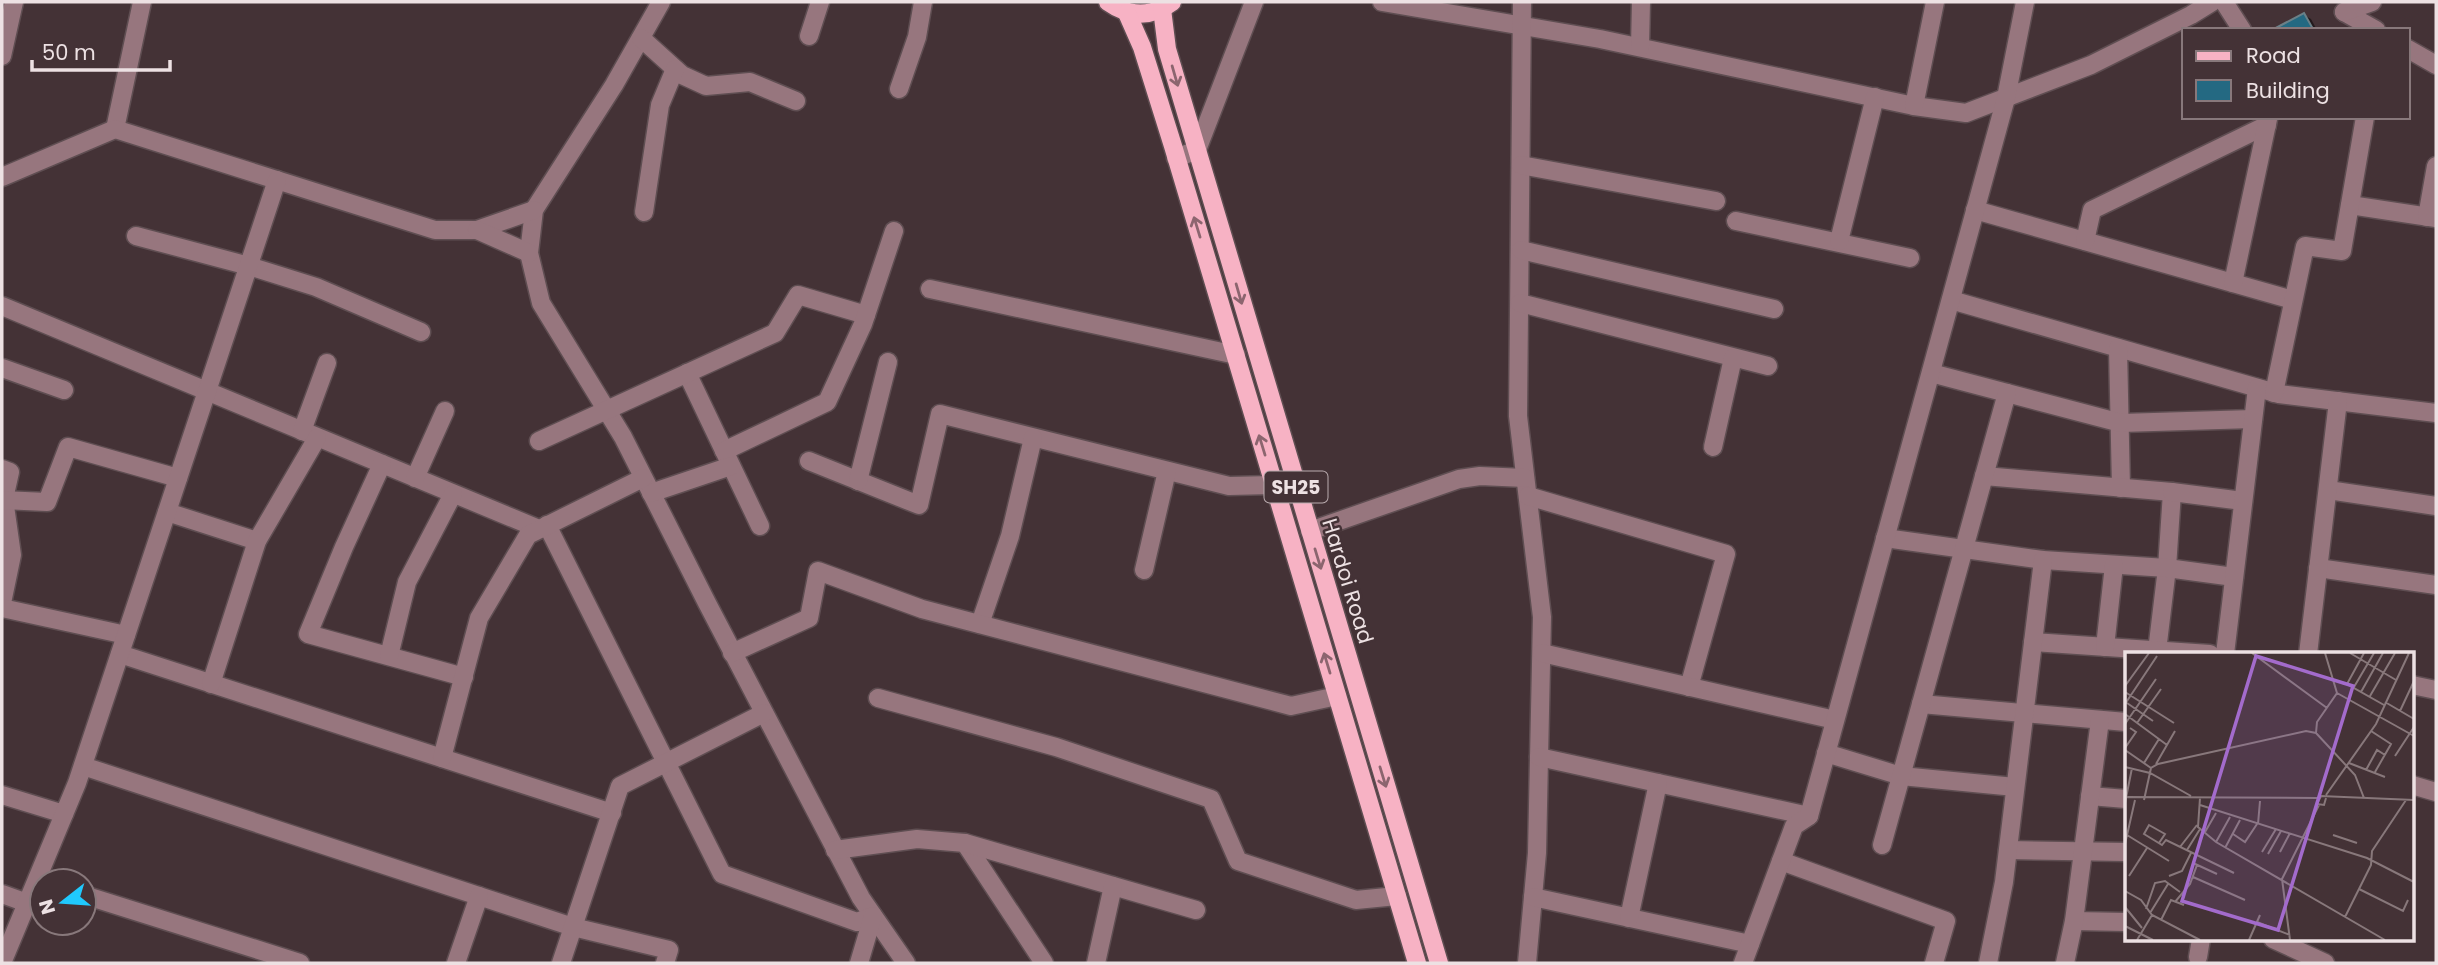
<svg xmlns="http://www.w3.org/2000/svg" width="2438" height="965" font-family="Poppins,sans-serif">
<rect width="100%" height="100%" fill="#443236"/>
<polygon fill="#0007" points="2304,15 2311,19 2317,30 2275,30"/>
<polygon fill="#246982" stroke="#6b8088" stroke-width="2" points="2304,13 2313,29 2272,30"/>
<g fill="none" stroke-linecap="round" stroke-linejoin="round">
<g stroke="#5f4e52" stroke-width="21">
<g id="minor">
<polyline points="661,2 614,85 534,210 529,253 541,303 623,437 707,603 861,898 906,963"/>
<polyline points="1382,2 1600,39 1914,106 1966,113 2091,65 2191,15 2212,2"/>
<polyline points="1522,2 1518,416 1542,617 1537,853 1527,963"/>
<polyline points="2224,2 2242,30"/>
<polyline points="2344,12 2376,30"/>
<polyline points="2344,12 2372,2"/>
<polyline points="809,36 820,2"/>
<polyline points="641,38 682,75 706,86 750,82 796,101"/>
<polyline points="1640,47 1641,2"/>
<polyline points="2408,49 2436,65"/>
<polyline points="2,56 14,2"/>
<polyline points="899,89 917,37 923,2"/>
<polyline points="1914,106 1935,2"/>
<polyline points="115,129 142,2"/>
<polyline points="1176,158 1197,150 1254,2"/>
<polyline points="1521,165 1716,201"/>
<polyline points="2,177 115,129 435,230 477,230 534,210"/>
<polyline points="2350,205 2436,218"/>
<polyline points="1975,210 2293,300"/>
<polyline points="644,212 660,105 675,69"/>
<polyline points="2427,217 2436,166"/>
<polyline points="1736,221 1910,258"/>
<polyline points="477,230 529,253"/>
<polyline points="136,236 249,266 316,287 421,332"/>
<polyline points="1839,241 1875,97"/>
<polyline points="2085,241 2092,210 2267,125"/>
<polyline points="1521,250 1774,309"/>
<polyline points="2233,283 2268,119"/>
<polyline points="930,289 1236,355"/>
<polyline points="1951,300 2279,394 2436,413"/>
<polyline points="1520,303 1768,366"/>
<polyline points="2,306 539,529"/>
<polyline points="2118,348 2121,488"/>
<polyline points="2,368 64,390"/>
<polyline points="687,373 760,526"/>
<polyline points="1931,373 2121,423 2253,419"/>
<polyline points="2274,393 2305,246 2342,251 2365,117"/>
<polyline points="302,431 327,363"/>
<polyline points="539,441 775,333 798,295 866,315"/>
<polyline points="1713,447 1733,358"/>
<polyline points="724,451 827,402 863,324 894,231"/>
<polyline points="809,461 919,505 940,414 1229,486 1274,485 1294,480"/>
<polyline points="382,464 344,547 308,634 464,677"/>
<polyline points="2,469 10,472 4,499 12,555 2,603"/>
<polyline points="1984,476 2172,492 2167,568 2157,651"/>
<polyline points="415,478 445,411"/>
<polyline points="858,481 888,362"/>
<polyline points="2328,490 2436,506"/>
<polyline points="2172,492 2243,501"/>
<polyline points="651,493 731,466"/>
<polyline points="1528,496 1726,554 1689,687"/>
<polyline points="2,500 47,502 68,447 178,478"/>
<polyline points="167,512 257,541"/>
<polyline points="547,525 722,874 857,922 873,916"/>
<polyline points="1310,531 1459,479 1480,476 1525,478"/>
<polyline points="1885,538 2043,560 2167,568 2234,577"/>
<polyline points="2318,568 2436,585"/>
<polyline points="1144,570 1167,471"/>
<polyline points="2,608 126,635"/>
<polyline points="980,624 1010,536 1033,438"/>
<polyline points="2033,642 2210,654"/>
<polyline points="2105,647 2114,565"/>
<polyline points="732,653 809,618 818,571 922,609 1291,706 1337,696"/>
<polyline points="1542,653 1835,720"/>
<polyline points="120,654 612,813"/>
<polyline points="2225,654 2257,388"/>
<polyline points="2308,654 2338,401"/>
<polyline points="389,656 407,582 453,494"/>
<polyline points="211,684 257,541 317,438"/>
<polyline points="2412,685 2436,690"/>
<polyline points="878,698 1056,747 1211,799 1238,861 1356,900 1397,896"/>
<polyline points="1921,704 2126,722"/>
<polyline points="1826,753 1901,776 2015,787"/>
<polyline points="1539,757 1809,816"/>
<polyline points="442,758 479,618 528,535 643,478"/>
<polyline points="83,766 573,927 669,950 665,963"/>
<polyline points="2412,785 2436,792"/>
<polyline points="2,795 64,814"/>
<polyline points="2090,796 2126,799"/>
<polyline points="965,843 1044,963"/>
<polyline points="1882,845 2007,393"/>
<polyline points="835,850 917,839 965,843 1196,910"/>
<polyline points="2008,850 2126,852"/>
<polyline points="1781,861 1946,921 1934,963"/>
<polyline points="2,894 27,903"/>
<polyline points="84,895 300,963"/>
<polyline points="1533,897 1750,944"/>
<polyline points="1629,918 1658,783"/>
<polyline points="2074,921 2126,922"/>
<polyline points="2273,939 2325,963"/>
<polyline points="2198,957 2201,939"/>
<polyline points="2,963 77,783 277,180"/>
<polyline points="456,963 479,896"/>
<polyline points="561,963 620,786 764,713"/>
<polyline points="859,963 873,916"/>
<polyline points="1096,963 1113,886"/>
<polyline points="1743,963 1794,826 1809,816 2006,98 2025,2"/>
<polyline points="1988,963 2004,882 2043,560"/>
<polyline points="2065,963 2074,921 2100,720"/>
</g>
</g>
<g stroke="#5f4e52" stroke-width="21">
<g id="major">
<path d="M1108,2C1129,17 1151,18 1172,2"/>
<polyline points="1162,9 1167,49 1439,963"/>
<polyline points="1127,13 1142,47 1173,146 1417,963"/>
</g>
</g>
<use href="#minor" stroke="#97767e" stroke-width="18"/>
<use href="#major" stroke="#f7b2c4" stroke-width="18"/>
</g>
<defs><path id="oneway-shaft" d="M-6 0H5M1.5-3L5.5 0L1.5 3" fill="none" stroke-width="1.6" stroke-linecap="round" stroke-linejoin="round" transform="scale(1.75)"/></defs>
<g stroke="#8c656f">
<use href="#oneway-shaft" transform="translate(1175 76) rotate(74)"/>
<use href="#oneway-shaft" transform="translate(1197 227) rotate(-107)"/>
<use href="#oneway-shaft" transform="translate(1239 294) rotate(74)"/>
<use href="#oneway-shaft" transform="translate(1262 445) rotate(-107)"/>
<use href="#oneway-shaft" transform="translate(1318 559) rotate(73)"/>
<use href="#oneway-shaft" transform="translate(1327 663) rotate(-107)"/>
<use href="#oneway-shaft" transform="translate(1383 777) rotate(73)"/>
</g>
<g text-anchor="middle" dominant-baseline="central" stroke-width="5" stroke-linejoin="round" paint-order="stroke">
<rect fill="#443236" stroke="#baacaf" stroke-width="2" x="1264.5" y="471.5" width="63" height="31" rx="5"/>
<g font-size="19" font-weight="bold" fill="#ede1e3">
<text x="1296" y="487">SH25</text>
</g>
<g font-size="21" fill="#ede1e3" stroke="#443236">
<text transform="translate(1348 581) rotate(73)">Hardoi Road</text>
</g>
</g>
<g transform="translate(2125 652)">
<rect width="289" height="289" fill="#443236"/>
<path fill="none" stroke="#88787b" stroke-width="2" d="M127,1L202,56M225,1L271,28M239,1L222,32L259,53M0,34L24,1M229,35L249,1M0,40L49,71M236,40L258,1M212,41L289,84M245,44L270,1M260,50L289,67M2,51L28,69M0,52L32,4M275,59L289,29M0,62L42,93M12,71L36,37M0,72L31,27M246,79L266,92L250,120M191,81L192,70L212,41L200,1M0,96L11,80L5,76M0,98L26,116M270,104L289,75M19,111L34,87M224,111L260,125M31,112L50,79M0,115L25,121L66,144M241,118L252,98L260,103M201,143L251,72L284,1M0,145L192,146M75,146L73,175L91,190L260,288M201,146L199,153L192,152L196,144L289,148M19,148L26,116L33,112L181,79L191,81L230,123L239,146M0,151L7,116M75,153L242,206L289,230M133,172L135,149M80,180L91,161M108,182L120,190L132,172M2,183L44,209M208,183L232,191M91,190L105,165M34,191L40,182L24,173L19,182L37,193L41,188L109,221M0,192L10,148M55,195L72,173M100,196L115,168M62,198L75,177M137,200L151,177M155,200L165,181M143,202L156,179M68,211L92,222M4,224L22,196M44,224L57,219L66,201M68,225L120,248M234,237L278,259L283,248M0,239L16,248L27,263L75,288M50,250L65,232L72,213M0,255L17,276M21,257L30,231L40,229L55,240M25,261L43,232M220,265L246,213L247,199L281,148M36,268L46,248L59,253M132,270L165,283M0,274L28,288M12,288L27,263M124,288L135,263M165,288L157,227L194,153"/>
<path fill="#a36bcc" fill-opacity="0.15" stroke="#a36bcc" stroke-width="3.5" d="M131,4L228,34L153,278L57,249Z"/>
<rect width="289" height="289" fill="none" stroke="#ede1e3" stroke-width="3.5"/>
</g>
<rect width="2438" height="965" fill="none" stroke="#ede1e3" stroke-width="7"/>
<rect x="2182" y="28" width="228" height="91" fill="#443236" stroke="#88787b" stroke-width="2"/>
<rect x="2196" y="51" width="35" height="10" fill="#f7b2c4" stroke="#88787b" stroke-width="2"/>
<text x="2246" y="63" font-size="21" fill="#ede1e3">Road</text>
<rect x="2196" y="80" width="35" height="21" fill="#246982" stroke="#88787b" stroke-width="2"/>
<text x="2246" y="98" font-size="21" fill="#ede1e3">Building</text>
<g transform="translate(63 902) rotate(253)"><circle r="33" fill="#443236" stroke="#88787b" stroke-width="2"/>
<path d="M0-5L12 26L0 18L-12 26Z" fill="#20c9fd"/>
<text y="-10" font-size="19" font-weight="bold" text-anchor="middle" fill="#ede1e3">N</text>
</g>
<path d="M32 60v10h138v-10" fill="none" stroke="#ede1e3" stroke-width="3.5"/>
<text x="42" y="60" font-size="21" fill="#ede1e3" stroke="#443236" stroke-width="5" paint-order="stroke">50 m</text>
</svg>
